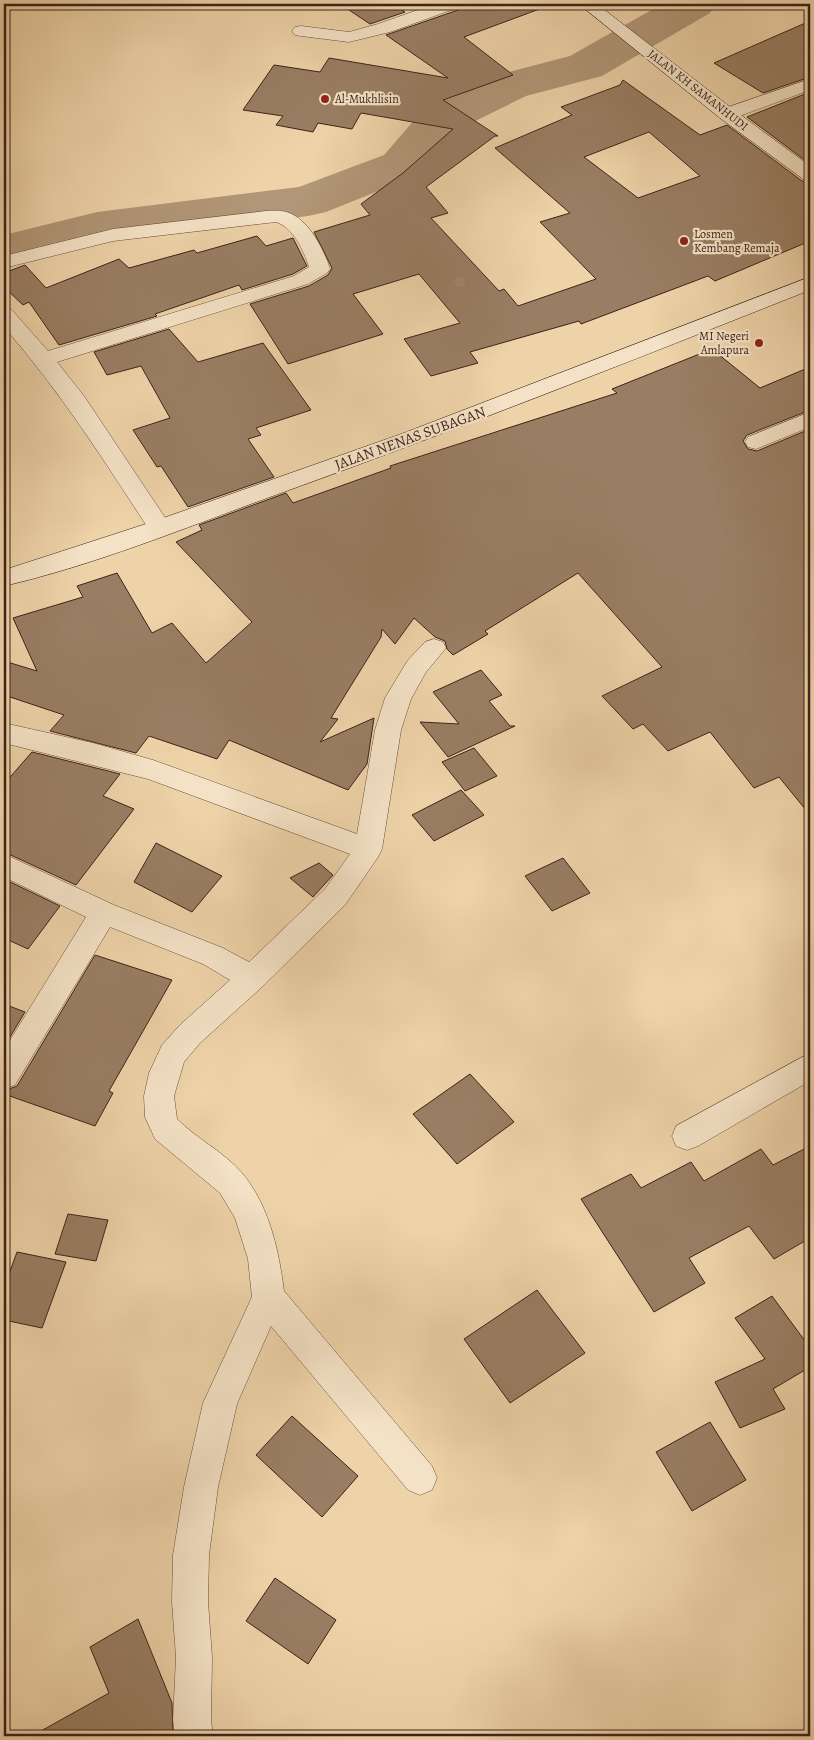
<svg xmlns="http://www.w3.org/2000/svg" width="814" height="1740" font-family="Alegreya,serif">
<rect width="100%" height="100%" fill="#eed2a8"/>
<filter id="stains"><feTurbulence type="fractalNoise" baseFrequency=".004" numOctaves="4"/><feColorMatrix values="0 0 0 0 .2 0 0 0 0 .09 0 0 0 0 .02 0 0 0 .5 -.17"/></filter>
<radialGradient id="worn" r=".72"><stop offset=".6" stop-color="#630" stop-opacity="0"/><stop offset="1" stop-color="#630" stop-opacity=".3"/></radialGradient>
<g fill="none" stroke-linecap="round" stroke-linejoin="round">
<polygon fill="#b19677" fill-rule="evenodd" points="662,4 716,4 710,13 602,76 526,96 457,130 418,175 326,212 308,216 97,242 4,265 4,235 97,212 299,187 384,155 423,110 494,76 570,56"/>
</g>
<g fill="#997e63" stroke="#3c2319" fill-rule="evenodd">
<polygon points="340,4 392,4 405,12 370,24"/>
<path d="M462,4H544L545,7L464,37L513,75L443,100L498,136H495L426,187L448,213L431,218L499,291L504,289L518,306L596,279L540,222L570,213L495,148L572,115L561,107L620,85L623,80L700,135L727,125L802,181L810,183V241L715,281L708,276L581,324L579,321L470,352L478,363L431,376L404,339L460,323L419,274L353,294L383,334L288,364L250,304L309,286L328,275L332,268L314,232L370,215L361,204L403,173L453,129L361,113L352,129L318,123L313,132L276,125L283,116L243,110L274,65L320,72L329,58L448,78L386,35L458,10ZM649,132L700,176L638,198L584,157Z"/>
<polygon points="810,21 810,77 763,93 714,63"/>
<polygon points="810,92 810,164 747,117"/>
<polygon points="257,236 266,246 293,238 307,266 293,274 242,290 239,285 155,314 157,316 59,345 29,302 23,305 4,287 4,273 25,265 46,288 119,259 129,268 194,250 197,253"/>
<polygon points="169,329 198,362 263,343 311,410 256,428 261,435 248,439 274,477 188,507 161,466 157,467 133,430 170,418 141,366 107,375 94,352"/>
<polygon points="712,349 760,388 810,367 810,410 747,435 743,441 748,449 757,451 810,429 810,815 779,777 754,788 710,732 668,751 643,724 633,729 602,696 662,667 578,573 485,631 488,634 453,655 447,649 445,641 435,637 414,618 395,644 382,629 381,637 331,718 338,719 320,742 374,718 367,764 348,790 229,740 217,759 149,736 136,753 50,731 64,715 4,695 4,661 37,671 13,618 83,597 77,586 117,573 152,633 172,623 206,663 252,622 176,542 202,530 199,525 286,493 293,503 391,468 390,466 617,393 612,389"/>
<polygon points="481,670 502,695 489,701 510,726 515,726 448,757 420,722 459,724 433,692"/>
<polygon points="474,748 497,776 465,791 442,762"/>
<polygon points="32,752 120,774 103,796 134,809 76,885 4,852 4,784"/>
<polygon points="461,790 484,815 434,841 412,815"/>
<polygon points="156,843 222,876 192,912 134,882"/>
<polygon points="563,858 590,893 552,911 525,876"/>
<polygon points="319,863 333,875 313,897 290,878"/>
<polygon points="4,879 60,906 28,949 4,938"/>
<polygon points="95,955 172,980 109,1091 113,1093 95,1126 4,1094 4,1091 17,1086"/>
<polygon points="4,1004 25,1012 4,1047"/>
<polygon points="470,1074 514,1122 457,1164 413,1114"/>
<polygon points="810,1146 810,1238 774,1259 749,1226 689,1258 705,1283 654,1312 581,1199 631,1174 641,1188 691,1162 704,1181 761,1149 773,1165"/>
<polygon points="68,1214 108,1220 96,1261 55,1254"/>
<polygon points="17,1252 66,1262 42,1328 4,1320 4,1288"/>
<polygon points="537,1290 585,1353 510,1403 464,1339"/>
<polygon points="772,1296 805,1341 810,1339 810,1367 773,1389 785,1409 740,1428 715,1382 765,1359 735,1318"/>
<polygon points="292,1416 358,1476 322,1517 256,1455"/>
<polygon points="710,1422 746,1480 692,1511 656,1452"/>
<polygon points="275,1578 336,1620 308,1664 246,1621"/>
<polygon points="138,1619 172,1703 173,1736 32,1736 109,1693 90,1647"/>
</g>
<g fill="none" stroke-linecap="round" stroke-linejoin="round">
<g stroke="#684f3d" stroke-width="1">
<g id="minor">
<polygon points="435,4 460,4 457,8 390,32 349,42 301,36 295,35 292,31 295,27 301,26 349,32 378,24"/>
<polygon points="810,79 810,90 734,118 720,118 718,114 720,110"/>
<path d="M266,211C274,211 282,210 289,213C309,220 324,250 330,269L327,273L308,284L57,362L84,396L172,528L168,534L160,536L152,534C105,462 60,391 4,327V308L11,309L48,351L294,276L309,267C304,251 293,227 276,222L113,241L4,268V256L113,229Z"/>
<polygon points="810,412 810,427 756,449 748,447 745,442 748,437"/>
<path d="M434,639L443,642L446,648L426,672L411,699L401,730L382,849L378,857L345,905L262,987L200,1043L184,1062L174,1096L177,1119C197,1139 224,1152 242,1173C269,1205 279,1251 284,1291L432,1466L437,1478L432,1490L420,1495L408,1490L271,1326L237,1404L218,1487L209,1555L208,1602L212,1657L211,1720L213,1736H175L173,1720L176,1657L172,1602L173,1555L184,1487L203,1403L252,1297L248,1259L235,1218L220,1193L155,1139L145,1117L144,1096L149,1073L162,1045L180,1025L230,980L203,964L110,927L15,1085L4,1089V1050L86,917L4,877V854L114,905L223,948L249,962L325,889L350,854L148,779L4,743V723L93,743L153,760L357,834L375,730L385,698L408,660L425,642Z"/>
<polygon points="810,1053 810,1081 698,1146 687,1150 676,1146 672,1136 676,1126"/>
</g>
</g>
<g stroke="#3c2319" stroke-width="1">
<g id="secondary">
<polygon points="579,4 597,4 734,110 810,166 810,181 803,179 720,118"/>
<path d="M810,277V290C631,361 451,432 270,497C182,529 94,565 4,586V570L152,522L404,433Z"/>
</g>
</g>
<use href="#minor" fill="#f4e2c6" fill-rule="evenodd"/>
<use href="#secondary" fill="#f4e2c6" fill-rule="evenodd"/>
</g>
<circle fill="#a0866a" cx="460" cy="282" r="5.5"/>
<g fill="#8f2418" stroke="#f4e2c6" stroke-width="2">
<circle cx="325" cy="99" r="5"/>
<circle cx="684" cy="241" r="5"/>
<circle cx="759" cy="343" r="5"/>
</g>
<g text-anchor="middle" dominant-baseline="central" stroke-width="4.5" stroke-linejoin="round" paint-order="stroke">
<g font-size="12" fill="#3c2319" stroke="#f4e2c6">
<text transform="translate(698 90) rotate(38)">JALAN KH SAMANHUDI</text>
</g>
<g font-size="12" fill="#3c2319" stroke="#f4e2c6" text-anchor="start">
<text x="335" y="99">Al-Mukhlisin</text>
<text x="694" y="234">Losmen<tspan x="694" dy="14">Kembang Remaja</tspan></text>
<text x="749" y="336" text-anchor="end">MI Negeri<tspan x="749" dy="14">Amlapura</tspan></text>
</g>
<g font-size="15" fill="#3c2319" stroke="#f4e2c6">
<text transform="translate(410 438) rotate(-20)">JALAN NENAS SUBAGAN</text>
</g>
</g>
<rect width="814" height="1740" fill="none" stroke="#eed2a8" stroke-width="20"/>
<rect x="5" y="5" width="804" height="1730" fill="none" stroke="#3c2319" stroke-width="2.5"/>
<rect x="10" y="10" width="794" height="1720" fill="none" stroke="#3c2319"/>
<rect width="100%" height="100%" filter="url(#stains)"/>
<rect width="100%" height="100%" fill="url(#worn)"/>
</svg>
